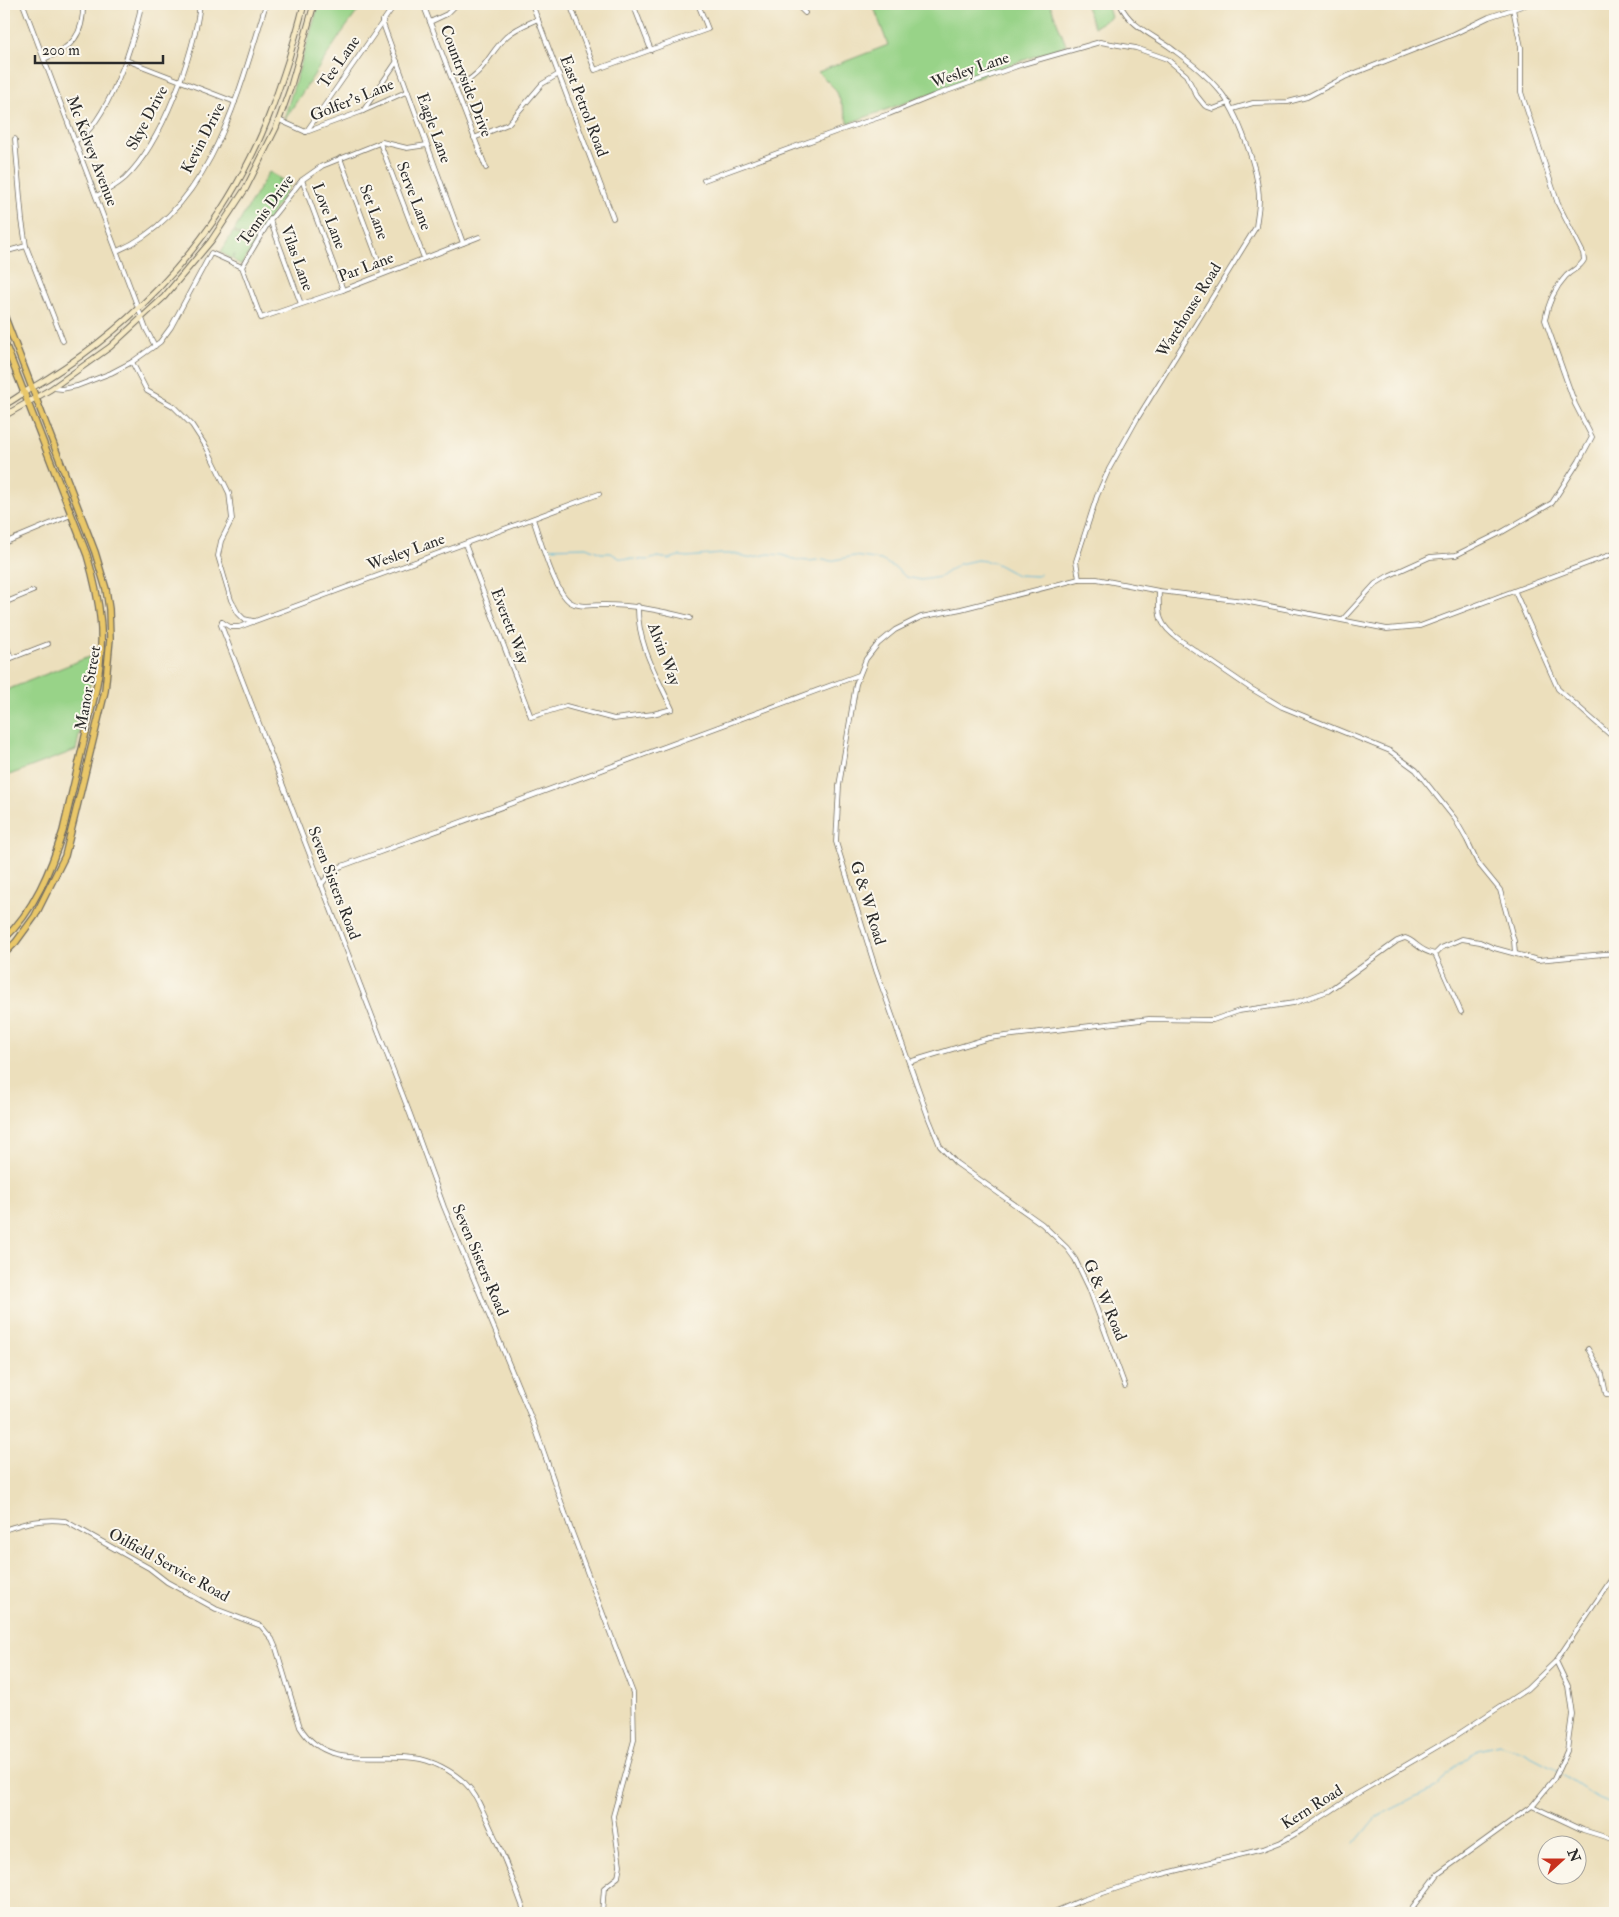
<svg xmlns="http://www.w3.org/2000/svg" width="1619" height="1917" font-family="'IM FELL Double Pica',serif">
<rect width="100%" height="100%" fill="#fbf7ec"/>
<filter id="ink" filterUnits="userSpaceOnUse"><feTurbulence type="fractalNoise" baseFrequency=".02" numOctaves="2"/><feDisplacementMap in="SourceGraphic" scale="10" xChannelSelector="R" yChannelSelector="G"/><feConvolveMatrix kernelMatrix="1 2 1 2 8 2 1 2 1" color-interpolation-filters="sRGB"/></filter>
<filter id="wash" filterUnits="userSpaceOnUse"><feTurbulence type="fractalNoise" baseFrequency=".0096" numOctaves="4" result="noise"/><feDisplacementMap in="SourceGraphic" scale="20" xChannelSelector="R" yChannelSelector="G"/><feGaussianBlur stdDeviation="1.12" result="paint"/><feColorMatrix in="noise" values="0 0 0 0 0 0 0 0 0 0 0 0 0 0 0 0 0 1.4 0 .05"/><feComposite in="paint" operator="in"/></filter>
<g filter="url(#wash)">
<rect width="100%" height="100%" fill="#ecdfbc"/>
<g fill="#98d388" stroke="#627f5a">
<polygon points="319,4 363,4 341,34 283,122"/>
<polygon points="868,4 1050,4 1066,45 849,123 836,90 818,72 888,45 875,10"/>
<polygon points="1085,4 1107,4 1111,17 1094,27"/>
<polygon points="269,172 280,178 278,182 280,178 290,184 255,243 234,231"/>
<polygon points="233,232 255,244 241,265 232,259 235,254 231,259 221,252"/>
<polygon points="96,654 76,750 4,777 4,691"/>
</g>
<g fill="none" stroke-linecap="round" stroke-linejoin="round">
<g stroke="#5db8da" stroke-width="1">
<polyline points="548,548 586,547 601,553 611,553 619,558 629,559 648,560 658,557 669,559 679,556 687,557 721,554 736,554 747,558 769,554 782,555 797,560 810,561 824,559 830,561 854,556 881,560 897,569 906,577 921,580 940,577 959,564 977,560 993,562 1017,575 1037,576 1040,574"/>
<polyline points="1354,1844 1376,1817 1437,1787 1450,1771 1478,1750 1499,1745 1523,1752 1548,1765 1591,1794 1615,1806"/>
</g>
</g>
</g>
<g filter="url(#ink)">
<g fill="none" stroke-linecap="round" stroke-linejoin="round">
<g stroke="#6f6a5e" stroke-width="5.5">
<g id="street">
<polyline points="23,4 146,329 155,346"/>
<polyline points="423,4 486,168"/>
<polyline points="532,4 613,218"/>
<polyline points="570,4 595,70 708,29 698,4"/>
<polyline points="633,4 651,50"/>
<polyline points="796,4 805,13"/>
<polyline points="382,21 463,243"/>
<polyline points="430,22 447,14 457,4"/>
<path d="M44,59C72,48 84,35 83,4"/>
<polyline points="126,60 235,102"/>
<path d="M455,87C485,75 486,56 507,36C516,28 527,24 538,19"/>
<polyline points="1233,109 1253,103 1288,102 1307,97 1345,77 1454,34 1489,17 1528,4"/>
<polyline points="363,111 397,61"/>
<polyline points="279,120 306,132"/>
<polyline points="306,132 393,7"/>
<polyline points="306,132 363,111 408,91"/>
<polyline points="474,138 508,124 542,84 559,74"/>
<polyline points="15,139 22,220 26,246 63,341"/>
<path d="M75,141C106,126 137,37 141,4"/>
<polyline points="380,143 424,258"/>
<polyline points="340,158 383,273"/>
<polyline points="302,180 343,290"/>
<polyline points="704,180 835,132 889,114 933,96 1023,64 1100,42 1136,48 1167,59 1186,75 1197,96 1205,106 1213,109 1229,103"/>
<path d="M96,196C107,191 116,186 125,178C162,143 194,54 200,4"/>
<polyline points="270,220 301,304"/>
<path d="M117,251C211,211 239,92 266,4"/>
<polyline points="4,252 26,246"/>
<polyline points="242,267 270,220 302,180 322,166 382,142 407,148 427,145"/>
<polyline points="132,362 147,391 173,406 192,425 207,448 229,493 232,519 221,541 218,556 231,600 238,613 244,619 253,621"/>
<polyline points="53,388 62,389 77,386 111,373 132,362 160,342 171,327 211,253 242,267 261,318 343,290 479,237"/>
<path d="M533,519C540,538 554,591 570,602C579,608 590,605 600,605C631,604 660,610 690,618"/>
<polyline points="4,543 71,515"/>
<path d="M465,544L531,717L566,706L614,719L653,714L672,709C657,676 637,643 638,606"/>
<path d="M1079,579L1076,561L1097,496L1109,469L1137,419L1256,227C1257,218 1259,209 1259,200C1259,171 1238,112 1219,90C1205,73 1188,61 1171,48C1151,34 1130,26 1120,4"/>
<path d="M1159,591C1158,615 1158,625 1180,640L1250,688L1282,707L1390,751L1416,770L1455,819L1467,840L1478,863L1500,890L1514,941L1515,953"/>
<polyline points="1515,592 1558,689 1615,739"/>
<polyline points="4,603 33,591"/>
<path d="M1343,619L1375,584L1388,576L1430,557L1456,555L1502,532L1552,503L1579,461L1592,437L1575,404L1545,320C1548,304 1555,288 1566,276C1572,270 1580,268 1584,260L1583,253L1558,204L1521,92V47L1513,9"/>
<polyline points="222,622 221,625 410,1114 444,1207 535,1427 570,1527 633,1693 634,1740 613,1816 620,1865 618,1877 604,1888 602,1913"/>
<polyline points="222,622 230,627 239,627 599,494"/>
<polyline points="4,639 11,658"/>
<polyline points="4,661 48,644"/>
<polyline points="321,885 333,870 342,866 859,675"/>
<polyline points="1435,954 1461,1012"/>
<path d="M909,1062L989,1038L1149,1019L1213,1020L1239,1011L1294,1003L1328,991L1397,941L1405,938C1416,941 1418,951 1435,954L1441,948L1462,939L1480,942L1494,948L1538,960L1615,953"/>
<polyline points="1588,1349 1602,1374 1606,1394 1615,1395"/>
<polyline points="1125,1386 1089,1288 1075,1259 1067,1248 1042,1224 956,1163 940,1146 929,1119 876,970 836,842 839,786 856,684 866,659 878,644 895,630 921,617 961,609 1079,579 1097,579 1159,591 1244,601 1387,629 1420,626 1615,553"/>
<path d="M4,1530C24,1523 43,1518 65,1521L149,1568L167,1582L216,1609L261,1626L272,1639L276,1648L300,1727C326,1770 373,1752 414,1758C432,1760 452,1771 465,1783C476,1793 481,1808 488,1822C502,1852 514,1882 525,1913"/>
<polyline points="1532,1806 1583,1830 1615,1840"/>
<polyline points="1052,1913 1082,1900 1151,1877 1263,1849 1281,1842 1302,1830 1355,1795 1457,1735 1527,1689 1556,1661 1615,1574"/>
<polyline points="1409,1913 1438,1874 1532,1806 1554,1779 1567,1751 1572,1714 1568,1686 1556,1661"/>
</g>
</g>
<g stroke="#6f6a5e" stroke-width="7">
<g id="secondary">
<path d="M4,405C13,401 21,394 30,389C123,335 203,255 251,157C267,125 278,92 289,58C294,40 300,22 304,4"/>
<polyline points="4,416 51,389 110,347 164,297 211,241 246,188 276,128 290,89 314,4"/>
</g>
</g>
<g stroke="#6f6a5e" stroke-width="8">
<g id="primary">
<polyline points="4,315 95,552 106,589 109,609 110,639 105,691 65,856 35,916 16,942 4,954"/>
<path d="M4,341L87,555C101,603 106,639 96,689L63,831C51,869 34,911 4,939"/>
</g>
</g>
<use href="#street" stroke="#fff" stroke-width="4"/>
<use href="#secondary" stroke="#f6e9c3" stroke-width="5"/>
<use href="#primary" stroke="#e9c769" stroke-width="5.5"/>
</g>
</g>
<g text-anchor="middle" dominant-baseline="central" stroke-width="4" stroke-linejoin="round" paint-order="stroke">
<g font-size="16" fill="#2b2b2b" stroke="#fbf7ec">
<text transform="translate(339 62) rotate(-55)">Tee Lane</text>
<text transform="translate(970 70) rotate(-19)">Wesley Lane</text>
<text transform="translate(466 81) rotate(69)">Countryside Drive</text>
<text transform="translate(352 100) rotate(-22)">Golfer's Lane</text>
<text transform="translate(584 106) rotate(69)">East Petrol Road</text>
<text transform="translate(147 118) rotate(-62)">Skye Drive</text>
<text transform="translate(434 128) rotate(70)">Eagle Lane</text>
<text transform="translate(203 138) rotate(-63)">Kevin Drive</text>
<text transform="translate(92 151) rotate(69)">Mc Kelvey Avenue</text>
<text transform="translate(414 196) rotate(69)">Serve Lane</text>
<text transform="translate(266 210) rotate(-54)">Tennis Drive</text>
<text transform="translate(374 212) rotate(70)">Set Lane</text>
<text transform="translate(329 216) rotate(69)">Love Lane</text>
<text transform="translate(297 258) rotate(70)">Vilas Lane</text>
<text transform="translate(366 267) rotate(-21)">Par Lane</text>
<text transform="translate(1189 310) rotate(-58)">Warehouse Road</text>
<text transform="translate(406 552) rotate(-20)">Wesley Lane</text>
<text transform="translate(510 626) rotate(69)">Everett Way</text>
<text transform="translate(664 654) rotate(69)">Alvin Way</text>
<text transform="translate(88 688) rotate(-80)">Manor Street</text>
<text transform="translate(334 883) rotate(69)">Seven Sisters Road</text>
<text transform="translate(868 903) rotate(73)">G &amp; W Road</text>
<text transform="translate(480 1260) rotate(67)">Seven Sisters Road</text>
<text transform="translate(1105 1300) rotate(67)">G &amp; W Road</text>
<text transform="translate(169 1565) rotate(29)">Oilfield Service Road</text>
<text transform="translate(1312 1807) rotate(-32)">Kern Road</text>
</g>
</g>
<rect width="1619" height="1917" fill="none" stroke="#fbf7ec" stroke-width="20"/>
<g transform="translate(1562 1860) rotate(69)"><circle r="24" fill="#fbf7ec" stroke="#a8a59f"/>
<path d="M0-4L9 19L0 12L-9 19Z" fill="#c8321e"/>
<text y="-8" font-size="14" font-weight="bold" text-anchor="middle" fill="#2b2b2b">N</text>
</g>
<path d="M35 55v8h128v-8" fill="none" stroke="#2b2b2b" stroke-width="2.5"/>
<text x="42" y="55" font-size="15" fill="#2b2b2b" stroke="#fbf7ec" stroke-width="4" paint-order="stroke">200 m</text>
</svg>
